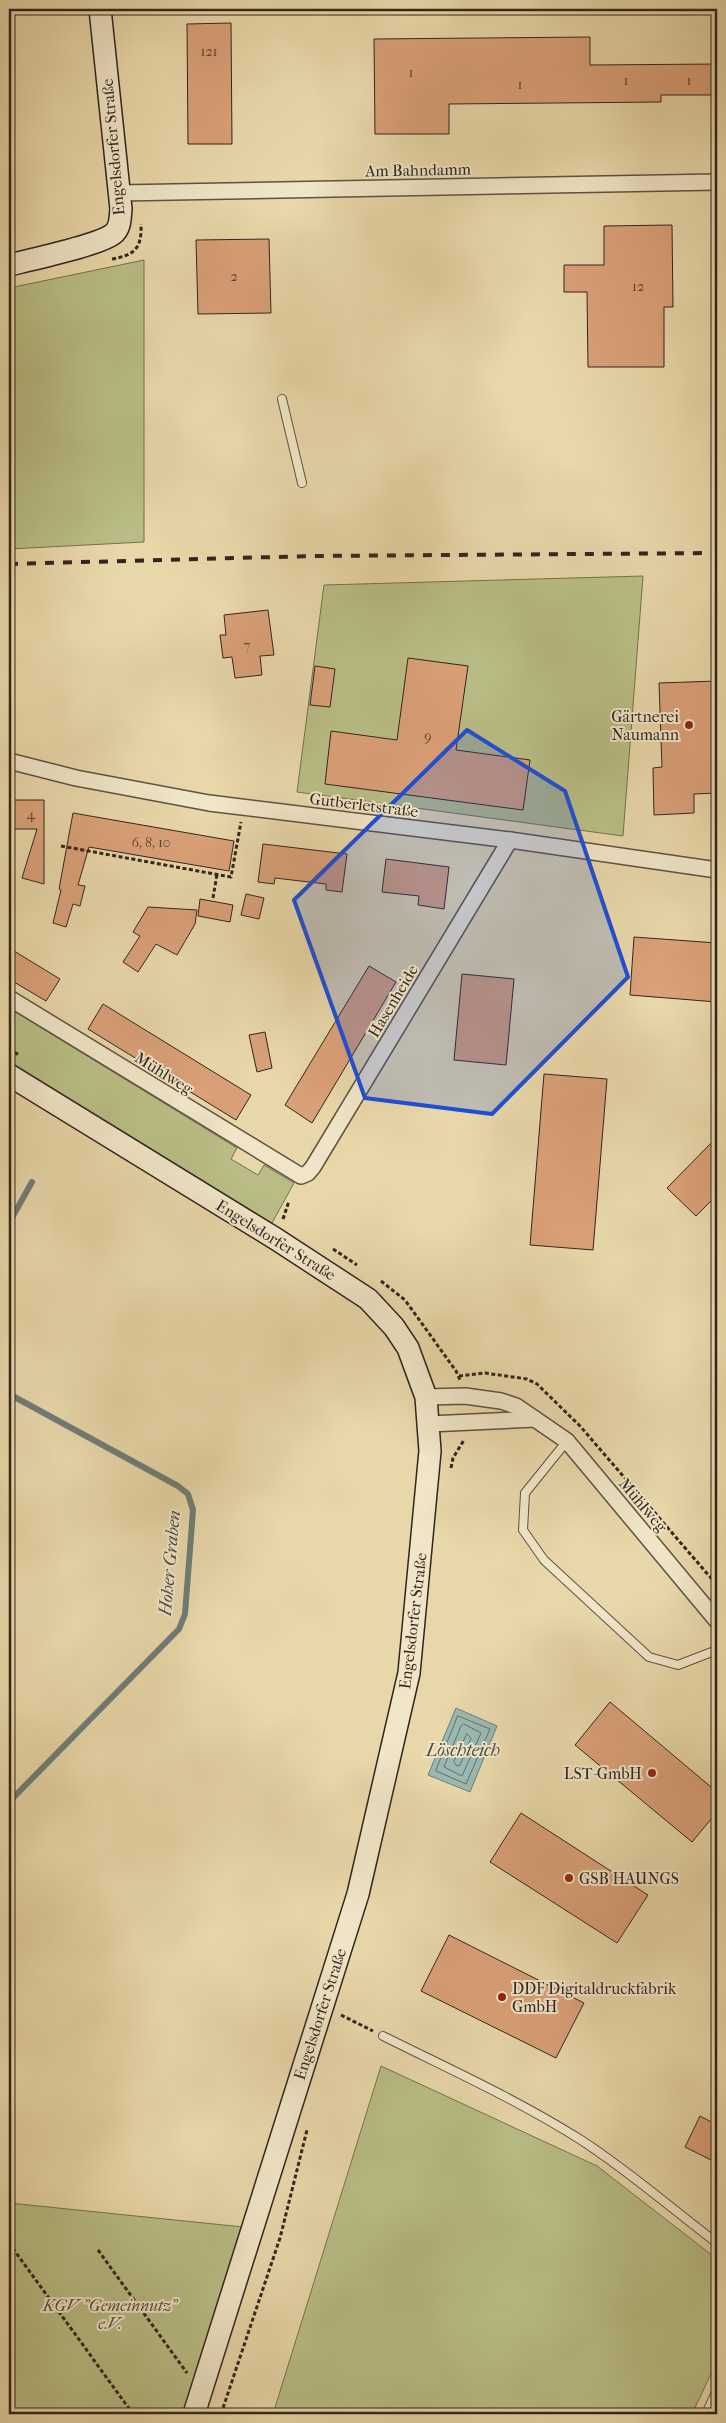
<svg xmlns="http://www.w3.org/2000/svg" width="726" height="2423" font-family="'IM FELL French Canon',serif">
<rect width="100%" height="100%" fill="#e8d7a9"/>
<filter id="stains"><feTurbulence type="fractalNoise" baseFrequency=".004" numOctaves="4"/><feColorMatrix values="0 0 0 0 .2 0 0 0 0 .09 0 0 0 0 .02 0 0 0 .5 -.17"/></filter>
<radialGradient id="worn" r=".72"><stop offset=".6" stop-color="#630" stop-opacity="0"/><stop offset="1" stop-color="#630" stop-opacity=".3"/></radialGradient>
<g fill="#b9bd85" stroke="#757152">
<polygon points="144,260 144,542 9,549 9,288"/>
<polygon points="643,576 623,836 297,792 324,585"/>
<polygon points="9,1008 237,1148 231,1159 258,1175 264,1165 294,1183 272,1223 9,1061"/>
<polygon points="381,2066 597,2166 717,2259 717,2361 692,2414 273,2414"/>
<polygon points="9,2203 243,2227 183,2414 9,2414"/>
</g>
<polygon fill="#99b8b1" stroke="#6f7d77" points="456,1708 497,1726 470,1792 428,1775"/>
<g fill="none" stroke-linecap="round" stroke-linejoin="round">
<g stroke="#656e68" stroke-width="1">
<polygon points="458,1716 490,1729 466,1784 436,1771"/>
<polygon points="464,1724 481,1733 462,1776 444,1767 461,1726"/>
<polygon points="467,1734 471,1738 460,1765 457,1766 454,1762"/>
</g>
<g stroke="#6f7d77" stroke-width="6">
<polyline points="9,1223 32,1182"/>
<polyline points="9,1394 178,1486 188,1494 193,1510 185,1614 179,1629 9,1802"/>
</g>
</g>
<g fill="#daa078" stroke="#312520">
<polygon points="231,23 232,144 188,144 187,24"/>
<polygon points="590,37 590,65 717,64 717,95 661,95 661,102 449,104 449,134 375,134 374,39"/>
<polygon points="672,225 673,307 664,307 664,367 588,367 587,292 564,292 564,265 604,265 604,226"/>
<polygon points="269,239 271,313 198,314 196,240"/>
<polygon points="268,610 274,655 260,656 262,675 235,678 232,657 223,658 220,635 226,635 224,615"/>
<polygon points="408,658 468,666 456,750 530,760 523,810 325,784 331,731 397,740"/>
<polygon points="315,666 335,669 330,707 310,705"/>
<polygon points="717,681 717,793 694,794 694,813 654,815 653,768 662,767 659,683"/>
<polygon points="9,800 44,800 44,884 22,878 37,829 9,829"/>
<polygon points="73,813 234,841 229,871 89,847 78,885 85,886 80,906 73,904 66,927 53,923 61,890 59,889"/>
<polygon points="263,844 347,854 342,892 326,890 326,884 275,878 274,884 258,882"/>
<polygon points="386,859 449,867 444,909 418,905 419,896 382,892"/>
<polygon points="246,894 264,898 259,919 241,915"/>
<polygon points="200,899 233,905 230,922 198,916"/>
<polygon points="148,907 197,910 195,924 177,955 156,944 138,972 123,962 140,936 133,932"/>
<polygon points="634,937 717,943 717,1002 630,995"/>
<polygon points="9,948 60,979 46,1001 9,979"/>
<polygon points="369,966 396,982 312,1123 285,1105"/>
<polygon points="462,974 514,979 506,1065 454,1060"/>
<polygon points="103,1004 251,1095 236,1120 88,1029"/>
<polygon points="265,1032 272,1068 257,1072 249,1035"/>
<polygon points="544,1074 607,1079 593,1250 530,1245"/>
<polygon points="717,1137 717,1195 696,1216 667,1188"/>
<polygon points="610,1702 717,1792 717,1812 692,1842 575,1745"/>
<polygon points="521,1813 648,1895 617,1943 490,1862"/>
<polygon points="449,1935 584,2003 556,2058 421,1991"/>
<polygon points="700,2116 717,2125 717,2163 685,2147"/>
</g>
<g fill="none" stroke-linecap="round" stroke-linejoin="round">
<g stroke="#5f5242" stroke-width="10">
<g id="lane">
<polyline points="282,399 302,483"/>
<polyline points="567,1441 525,1493 523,1530 544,1560 649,1657 678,1665 717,1650"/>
<path d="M383,2036C449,2069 518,2100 581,2140C629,2171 672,2209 717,2243"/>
<polyline points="706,2414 717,2390"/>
</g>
</g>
<g stroke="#5f5242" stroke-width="18">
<g id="street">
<polyline points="119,193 717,182"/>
<polyline points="9,761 76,778 209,803 510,840 717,870"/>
<polyline points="9,998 301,1176 308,1173 313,1167 510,840"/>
<polyline points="426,1397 465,1396 501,1401 516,1406 567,1441 717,1621"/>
<polyline points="429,1424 535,1419"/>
</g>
</g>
<g stroke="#312520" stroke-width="24">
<g id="secondary">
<path d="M9,265C30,260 99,245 113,234C121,228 120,217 121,209L100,9"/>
<polyline points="9,1075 276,1239 368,1299 394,1327 408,1348 426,1397 430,1451 409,1673 358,1894 194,2414"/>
</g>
</g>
<g stroke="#312520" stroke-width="3" stroke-dasharray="4 2.5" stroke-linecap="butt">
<path d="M112,259C135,255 142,248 141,224"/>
<polyline points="61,846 231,877 241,822"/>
<polyline points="213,898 217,874"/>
<polyline points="9,1049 19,1055"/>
<polyline points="283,1219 289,1201"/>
<polyline points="333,1249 357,1265"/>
<polyline points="381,1281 405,1300 456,1371 460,1380"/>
<polyline points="459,1376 485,1373 527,1379 537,1384 580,1426 717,1585"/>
<polyline points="451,1468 453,1458 464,1440"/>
<polyline points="341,2015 373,2031"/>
<polyline points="9,2243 133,2414"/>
<polyline points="98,2250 187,2373"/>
<polyline points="221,2414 280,2238 307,2130"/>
</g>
<use href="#lane" stroke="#f0e5c7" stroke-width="8"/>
<use href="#street" stroke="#f0e5c7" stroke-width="15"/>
<use href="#secondary" stroke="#f0e5c7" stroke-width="21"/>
<polyline stroke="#312520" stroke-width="4" stroke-dasharray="9 9" stroke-linecap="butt" points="9,564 313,556 717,553"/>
</g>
<path fill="#1d4ed8" fill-opacity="0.2" stroke="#1d4ed8" stroke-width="4" stroke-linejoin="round" d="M467,730L565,791L628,977L492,1114L365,1098L294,900Z"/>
<g fill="#8f2418" stroke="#f0e5c7" stroke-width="2">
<circle cx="689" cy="725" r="5"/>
<circle cx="652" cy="1773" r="5"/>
<circle cx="569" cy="1878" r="5"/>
<circle cx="502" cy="1997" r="5"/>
</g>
<g text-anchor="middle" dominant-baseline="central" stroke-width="4" stroke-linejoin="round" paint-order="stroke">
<g font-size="14" fill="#5b4436">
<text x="209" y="51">121</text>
<text x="411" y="72">1</text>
<text x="626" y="80">1</text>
<text x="689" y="80">1</text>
<text x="520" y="84">1</text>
<text x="234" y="276">2</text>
<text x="638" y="286">12</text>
<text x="247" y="645">7</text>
<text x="428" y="736">9</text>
<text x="31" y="814">4</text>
<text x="151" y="842">6, 8, 10</text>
</g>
<g font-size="16" fill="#312520" stroke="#f0e5c7">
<text transform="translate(113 147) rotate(-95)">Engelsdorfer Straße</text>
<text transform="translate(418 170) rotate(-1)">Am Bahndamm</text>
<text transform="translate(364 805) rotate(7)">Gutberletstraße</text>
<text transform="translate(393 1001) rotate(-59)">Hasenheide</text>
<text transform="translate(164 1073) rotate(32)">Mühlweg</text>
<text transform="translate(276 1240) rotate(32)">Engelsdorfer Straße</text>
<text transform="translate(643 1505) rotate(50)">Mühlweg</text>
<text transform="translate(413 1621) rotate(-83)">Engelsdorfer Straße</text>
<text transform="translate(320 2014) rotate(-72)">Engelsdorfer Straße</text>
</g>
<g font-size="16" fill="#312520" stroke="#f0e5c7" text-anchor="end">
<text x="679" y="716">Gärtnerei<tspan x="679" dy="18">Naumann</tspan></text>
<text x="642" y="1773">LST-GmbH</text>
<text x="579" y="1878" text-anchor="start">GSB HAUNGS</text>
<text x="512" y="1988" text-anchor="start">DDF Digitaldruckfabrik<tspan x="512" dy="18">GmbH</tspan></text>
</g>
<g font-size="16" font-style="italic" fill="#534b39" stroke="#f0e5c7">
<text x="110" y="2305">KGV "Gemeinnutz"<tspan x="110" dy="18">e.V.</tspan></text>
</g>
<g font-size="18" font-style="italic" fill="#4b4a44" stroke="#f0e5c7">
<text transform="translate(170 1563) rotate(-85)">Hoher Graben</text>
<text x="463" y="1750">Löschteich</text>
</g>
</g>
<rect width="726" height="2423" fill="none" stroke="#e8d7a9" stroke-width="30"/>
<rect x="10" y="10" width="706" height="2403" fill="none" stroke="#312520" stroke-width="2.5"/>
<rect x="15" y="15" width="696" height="2393" fill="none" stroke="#312520"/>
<rect width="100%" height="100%" filter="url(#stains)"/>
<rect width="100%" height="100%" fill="url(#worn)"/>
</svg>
